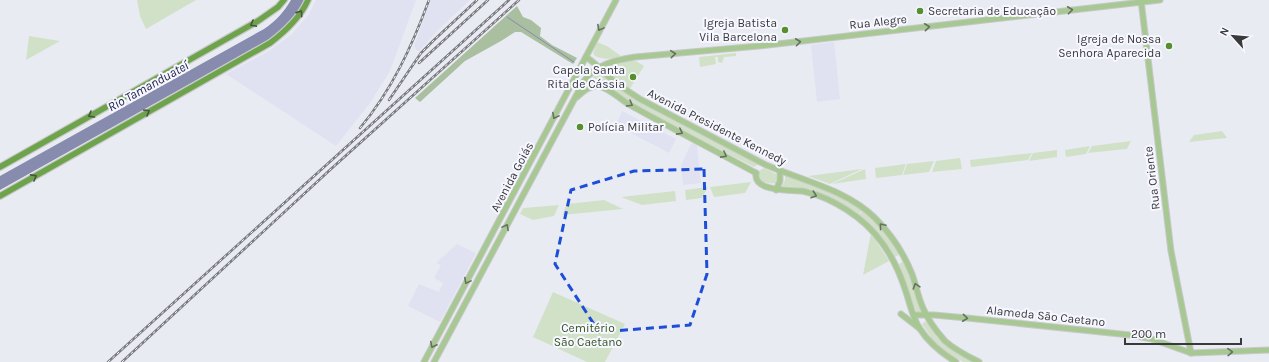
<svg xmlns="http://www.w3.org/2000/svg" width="1269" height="362" font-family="Karla,sans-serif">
<rect width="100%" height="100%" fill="#e9ebf3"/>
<g fill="#e0e2f2">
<polygon points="316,0 416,0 390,71 370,103 336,146 226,74 269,51 292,34 309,14"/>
<polygon points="431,0 470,0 438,30 419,51 417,51 414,46"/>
<polygon points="834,42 840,99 817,102 811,45"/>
<polygon points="622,111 676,139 669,153 616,125"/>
<polygon points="693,143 697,145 701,183 683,185 681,165 691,144"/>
<polygon points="457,244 476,253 440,322 408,306 419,284 439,292 443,283 434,278 441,265 436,263"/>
</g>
<g fill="#d1e1c8">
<polygon points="137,0 196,0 146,29 140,16"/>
<polygon points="29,36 60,41 26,60"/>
<path d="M597,42L607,46L621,56C614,59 603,60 595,56L593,53Z"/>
<polygon points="736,53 736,56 724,57 722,63 718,62 718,57 715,57 716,64 700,67 699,57"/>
<path d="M627,61H636L644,66L629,90L615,79L610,72C611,63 619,62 627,61Z"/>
<polygon points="599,72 631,96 759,164 754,167 648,113 609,87 596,83 589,85 587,84 592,78"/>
<polygon points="1222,131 1227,138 1189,142 1194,135"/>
<polygon points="1131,141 1127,149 1088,153 1092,146"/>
<polygon points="1090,146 1086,154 1066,157 1065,150"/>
<polygon points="1057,150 1057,157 1029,161 1033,153"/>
<polygon points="1032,153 1028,160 971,167 970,160"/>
<polygon points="960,158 962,169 932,172 936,161"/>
<polygon points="934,161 929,172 903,175 907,164"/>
<polygon points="906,164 902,175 876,178 875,168"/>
<path d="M764,168L776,174L777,178L776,183C768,185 757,181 759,171Z"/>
<polygon points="862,169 830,184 808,176"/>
<polygon points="865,169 866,179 832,184"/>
<path d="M785,175L831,192L862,210L859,214C834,197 812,188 782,186L785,180Z"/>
<polygon points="751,182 745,193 714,197 710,187"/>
<polygon points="708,187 702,198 686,200 685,190"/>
<polygon points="675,191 676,201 642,205 621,197"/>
<polygon points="604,200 623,209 562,215 567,204"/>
<polygon points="559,205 554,216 533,220 520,214 523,208"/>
<path d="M862,211C878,223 889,237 900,254L895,257C885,241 874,227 859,215Z"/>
<polygon points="871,233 889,261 863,275"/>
<path d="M904,261C911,278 914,296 923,312L917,313L914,307L899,264Z"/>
<polygon points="553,292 625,324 605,362 587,362 533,337"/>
<polygon points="927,320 937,337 945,345 974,362 963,362 945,351 933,340 922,324"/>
</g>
<polygon fill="#aabf9f" points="517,6 523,17 531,20 541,28 540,36 552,45 577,58 573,64 521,32 515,32 501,41 465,61 420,102 415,98"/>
<path fill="#878bad" d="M291,0H304C298,16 284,29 270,39L0,190V176L264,29C276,21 284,12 291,0Z"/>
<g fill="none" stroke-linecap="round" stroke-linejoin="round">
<polyline stroke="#878bad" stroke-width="1" points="507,17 574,62"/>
<g stroke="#c8c8c8" stroke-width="7">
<g id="major">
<polyline points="1141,0 1171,251 1191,353"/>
<path d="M586,57C595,63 601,69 608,76C618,85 629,92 640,99L766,165C801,180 847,190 875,218C890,233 904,254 912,274C916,285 918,297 923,308C928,320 937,332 945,341C955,350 967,356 979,362"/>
<path d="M577,97C583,91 590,85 598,86C610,88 619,99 630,105C671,128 714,150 756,173"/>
<path d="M756,173C753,192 791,190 802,191C807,192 812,194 817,195C831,200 845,208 857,217C882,236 897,263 906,292C910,304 913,319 920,329C929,343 943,354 956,362"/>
<polyline points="776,190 780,181 780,172"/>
<polyline points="901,314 919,328"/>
<polyline points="914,315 934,315 967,318 1130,335 1152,339 1191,353 1269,350"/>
<polyline points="424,362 616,0"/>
<path d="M434,362L584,81C596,64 616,60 635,57L759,46L1160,0"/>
</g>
</g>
<g stroke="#c8c8c8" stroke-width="8">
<g id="highway">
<polyline points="0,167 258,21 278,7 284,0"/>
<path d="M0,196L270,43C286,31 300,18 308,0"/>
</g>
</g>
<use href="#major" stroke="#a7c892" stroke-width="5"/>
<use href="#highway" stroke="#6da34a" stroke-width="5.5"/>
<g stroke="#79797e" stroke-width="2.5">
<g id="rail">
<polyline points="419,63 488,0"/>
<polyline points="389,100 421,53 434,40 477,0"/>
<path d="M360,128C392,90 412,46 429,0"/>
<polyline points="108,362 509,0"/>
<polyline points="122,362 331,169 519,0"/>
</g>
</g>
<use href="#rail" stroke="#f7f8ff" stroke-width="1" stroke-dasharray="3" stroke-linecap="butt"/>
</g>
<defs><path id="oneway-chevron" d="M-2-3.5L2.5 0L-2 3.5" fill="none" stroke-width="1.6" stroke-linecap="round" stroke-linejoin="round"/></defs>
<g stroke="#65725e">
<use href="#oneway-chevron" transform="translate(1070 10) rotate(-7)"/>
<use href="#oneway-chevron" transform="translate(927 27) rotate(-6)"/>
<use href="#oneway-chevron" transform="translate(600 28) rotate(118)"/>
<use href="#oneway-chevron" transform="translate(798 42) rotate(-7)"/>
<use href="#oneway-chevron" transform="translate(673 54) rotate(-5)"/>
<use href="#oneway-chevron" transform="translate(630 104) rotate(30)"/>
<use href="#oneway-chevron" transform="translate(555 116) rotate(118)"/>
<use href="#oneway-chevron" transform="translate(680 132) rotate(28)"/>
<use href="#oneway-chevron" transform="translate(724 155) rotate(28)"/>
<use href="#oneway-chevron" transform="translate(814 195) rotate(19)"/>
<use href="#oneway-chevron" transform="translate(882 226) rotate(-130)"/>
<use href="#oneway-chevron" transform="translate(506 227) rotate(-62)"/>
<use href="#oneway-chevron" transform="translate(467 281) rotate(118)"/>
<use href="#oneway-chevron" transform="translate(916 286) rotate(-107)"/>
<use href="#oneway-chevron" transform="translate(965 318) rotate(6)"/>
<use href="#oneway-chevron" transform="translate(433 345) rotate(117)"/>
<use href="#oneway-chevron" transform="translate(1230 352) rotate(-2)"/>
</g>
<g stroke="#465440">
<use href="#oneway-chevron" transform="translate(300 13) rotate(-55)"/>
<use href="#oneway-chevron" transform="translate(253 24) rotate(151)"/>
<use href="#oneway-chevron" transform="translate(147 112) rotate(-30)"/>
<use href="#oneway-chevron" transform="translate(91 115) rotate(150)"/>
<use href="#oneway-chevron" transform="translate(34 177) rotate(-29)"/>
</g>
<path fill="none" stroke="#1d4ed8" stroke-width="3" stroke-dasharray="8 5" stroke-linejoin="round" d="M704,169L707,274L690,325L599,332L555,264L571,190L634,171Z"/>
<g fill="#568f2c" stroke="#f7f8ff" stroke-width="1.5">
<circle cx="920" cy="11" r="4"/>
<circle cx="785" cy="30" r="4"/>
<circle cx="1169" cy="46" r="4"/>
<circle cx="633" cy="77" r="4"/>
<circle cx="580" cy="127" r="4"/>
</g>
<g text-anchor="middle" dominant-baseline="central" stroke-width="4" stroke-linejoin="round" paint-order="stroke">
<g font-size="12" fill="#39393c" stroke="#f7f8ff" text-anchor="end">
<text x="928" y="11" text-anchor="start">Secretaria de Educação</text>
<text x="777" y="23">Igreja Batista<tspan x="777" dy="14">Vila Barcelona</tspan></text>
<text x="1161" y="39">Igreja de Nossa<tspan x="1161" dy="14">Senhora Aparecida</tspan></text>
<text x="625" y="70">Capela Santa<tspan x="625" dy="14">Rita de Cássia</tspan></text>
<text x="588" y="127" text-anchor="start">Polícia Militar</text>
</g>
<g font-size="12" fill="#39393c" stroke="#f7f8ff">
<text transform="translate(878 22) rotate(-6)">Rua Alegre</text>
<text transform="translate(717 127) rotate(27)">Avenida Presidente Kennedy</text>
<text transform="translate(512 177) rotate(-62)">Avenida Goiás</text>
<text transform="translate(1152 178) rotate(-97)">Rua Oriente</text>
<text transform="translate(1046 316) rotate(6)">Alameda São Caetano</text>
</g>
<g font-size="12" fill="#355222" stroke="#f7f8ff">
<text x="588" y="328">Cemitério<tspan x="588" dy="14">São Caetano</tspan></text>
</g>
<g font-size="13" font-style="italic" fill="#222350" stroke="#f7f8ff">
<text transform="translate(148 86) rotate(-29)">Rio Tamanduateí</text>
</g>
</g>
<g transform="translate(1233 36) rotate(297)" stroke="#f7f8ff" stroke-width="3" paint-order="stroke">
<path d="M0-3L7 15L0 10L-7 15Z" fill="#39393c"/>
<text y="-6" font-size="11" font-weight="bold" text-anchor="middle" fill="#39393c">N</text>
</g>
<path d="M1125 338v6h116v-6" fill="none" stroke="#39393c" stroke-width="2"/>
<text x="1131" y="338" font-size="12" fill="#39393c" stroke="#f7f8ff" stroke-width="3" paint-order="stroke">200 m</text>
</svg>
